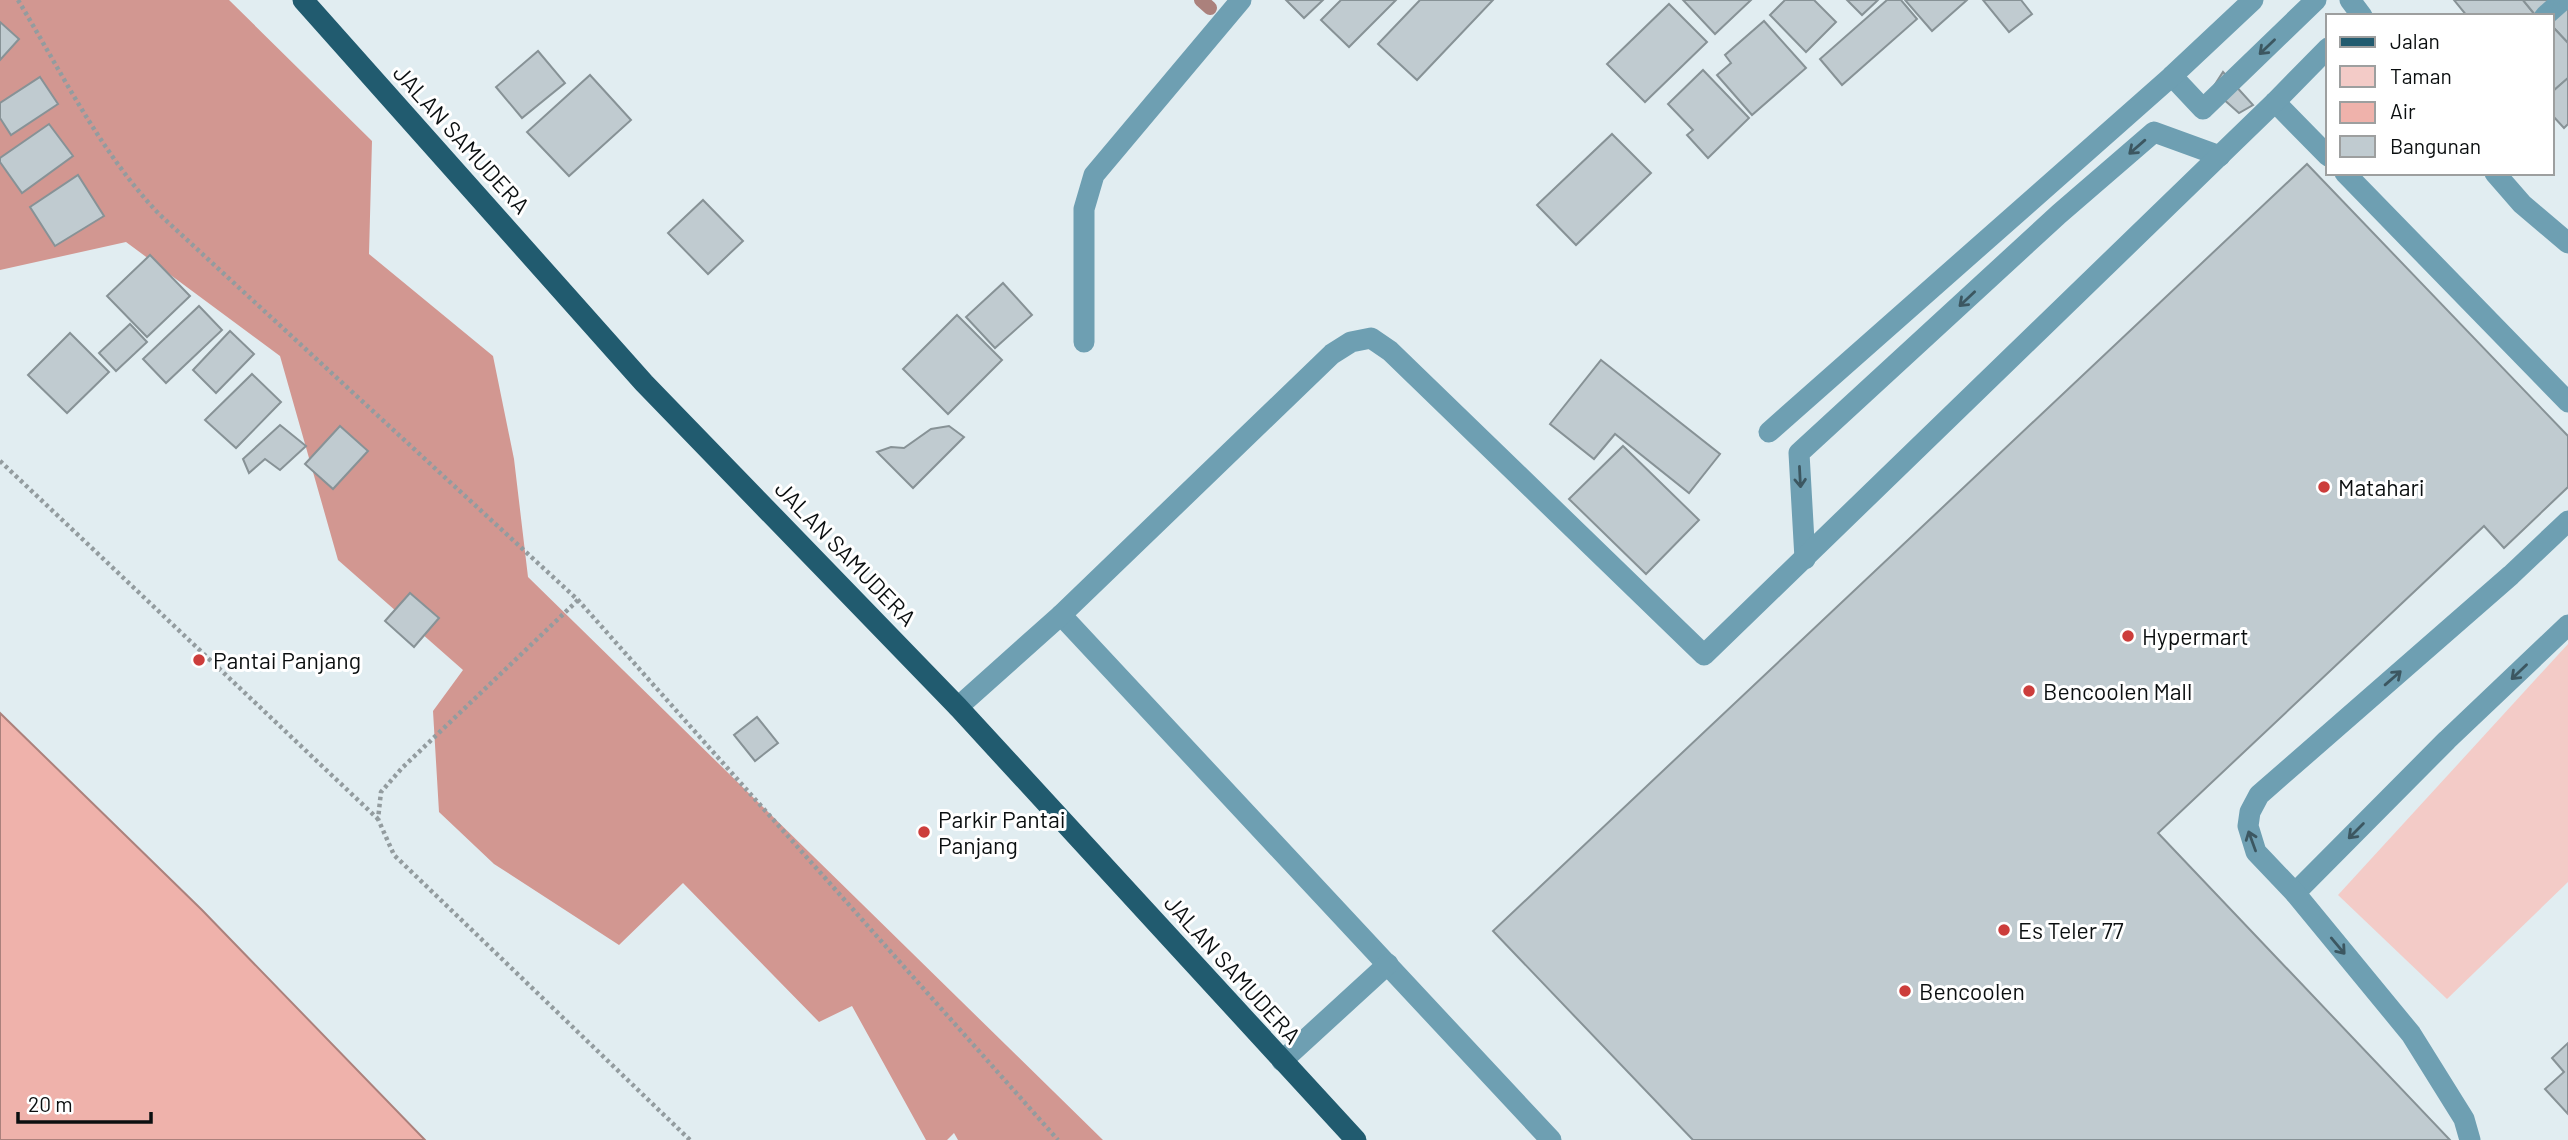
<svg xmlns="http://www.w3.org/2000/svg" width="2568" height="1140" font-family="Barlow,sans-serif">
<rect width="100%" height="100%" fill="#e1edf1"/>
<polygon fill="#f3cbc7" points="2568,644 2568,882 2447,999 2338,895"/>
<polygon fill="#d29791" points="0,0 229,0 372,141 369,254 493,356 514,459 528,577 1103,1140 958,1140 954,1133 947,1140 926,1140 852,1006 819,1022 683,883 619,945 494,864 439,812 433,711 463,670 338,560 280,356 126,242 0,270"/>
<polygon fill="#efb2ab" stroke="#ab817c" stroke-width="2" points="0,713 202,910 425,1140 0,1140"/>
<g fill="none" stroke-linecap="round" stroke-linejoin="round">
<polyline stroke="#ab817c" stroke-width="14" points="1201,0 1210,8"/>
</g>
<g fill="#c0cbd0" stroke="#879296" stroke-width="2">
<polygon points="1286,0 1323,0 1304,18"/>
<polygon points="1341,0 1396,0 1349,47 1321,20"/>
<polygon points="1420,0 1493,0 1417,80 1378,44"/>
<polygon points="1683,0 1751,0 1715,34"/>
<polygon points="1785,0 1814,0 1836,22 1806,52 1770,15"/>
<polygon points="1847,0 1878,0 1862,15"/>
<polygon points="1887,0 1901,0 1917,19 1842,85 1820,59"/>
<polygon points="1905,0 1967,0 1932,31"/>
<polygon points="1983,0 2021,0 2032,14 2009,32"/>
<polygon points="2454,0 2523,0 2536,16 2467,16"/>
<polygon points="2523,0 2556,0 2536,16"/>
<polygon points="1669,4 1707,42 1645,102 1607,64"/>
<polygon points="2568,4 2568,43 2552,26 2552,18"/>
<polygon points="1764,21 1806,68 1752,115 1717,75 1731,63 1725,55"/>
<polygon points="0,22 19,39 0,60"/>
<polygon points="2552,26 2568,43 2568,78 2552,92"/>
<polygon points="538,51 565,83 522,118 496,87"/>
<polygon points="1703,70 1749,118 1708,158 1687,135 1693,130 1668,104"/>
<polygon points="2223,72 2253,105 2239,113 2212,89"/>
<polygon points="590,75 631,120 569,176 527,132"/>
<polygon points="40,77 58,104 11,135 0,118 0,103"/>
<polygon points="2568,78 2568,124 2564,128 2552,115 2552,92"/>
<polygon points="49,124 73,156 22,193 0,162 0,158"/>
<polygon points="1612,134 1651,173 1576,245 1537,205"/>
<polygon points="2307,164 2568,436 2568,487 2504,548 2484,526 2158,833 2450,1140 1693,1140 1493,931"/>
<polygon points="78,175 104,216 55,246 30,207"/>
<polygon points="703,200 743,241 708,274 668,233"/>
<polygon points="150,255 190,296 147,337 107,296"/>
<polygon points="1003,283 1032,315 995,348 966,317"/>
<polygon points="199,306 222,330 166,383 143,359"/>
<polygon points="957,315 1002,360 948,414 903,369"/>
<polygon points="130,324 147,342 116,371 99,353"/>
<polygon points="230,331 254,354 216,393 193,370"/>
<polygon points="70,333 109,372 67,413 28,375"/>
<polygon points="1601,360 1720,454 1689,493 1615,434 1594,459 1550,424"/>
<polygon points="252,374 281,402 236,448 205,420"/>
<polygon points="280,425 306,446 280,470 265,459 249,473 243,459"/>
<polygon points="340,426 368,451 333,489 305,464"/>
<polygon points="949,426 964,437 913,488 877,452 891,447 904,448 931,429"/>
<polygon points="1623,446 1699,520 1646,574 1569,499"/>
<polygon points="410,593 439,618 414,647 385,621"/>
<polygon points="757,717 778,743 755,761 734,735"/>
<polygon points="2568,1043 2568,1114 2545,1089 2564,1072 2552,1058"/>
</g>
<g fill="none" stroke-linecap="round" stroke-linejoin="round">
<g stroke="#939c9f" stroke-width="4.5" stroke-dasharray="3.5 3.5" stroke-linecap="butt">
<path d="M18,0C62,73 100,152 159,214L578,600L1058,1140"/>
<polyline points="0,461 378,819"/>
<polyline points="578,600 402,768 381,792 378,819 394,855 690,1140"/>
</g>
<g stroke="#6e9fb2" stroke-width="21">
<polyline points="2350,0 2362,16"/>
<polyline points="2545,16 2563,0"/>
<polyline points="2172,76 2203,109 2316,0"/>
<polyline points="2275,102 2328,156"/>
<polyline points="2345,173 2568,402"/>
<polyline points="2495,173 2522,204 2568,243"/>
<polyline points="1084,342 1084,209 1094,175 1241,0"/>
<polyline points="1769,432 2172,76 2253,0"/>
<polyline points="1805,559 1799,453 2059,214 2154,132 2220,156"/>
<polyline points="1061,615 1551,1140"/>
<polyline points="958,707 1061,615 1332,354 1351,342 1371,338 1390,351 1704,655 2275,102 2328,48"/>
<polyline points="2295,893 2447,740 2568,625"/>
<polyline points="1282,1061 1388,964"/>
<polyline points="2470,1140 2464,1119 2411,1034 2295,893 2256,852 2248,826 2250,812 2259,795 2511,575 2568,521"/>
</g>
<polyline stroke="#215b6f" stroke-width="21" points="303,0 644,383 958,707 1356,1140"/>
</g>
<defs><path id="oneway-shaft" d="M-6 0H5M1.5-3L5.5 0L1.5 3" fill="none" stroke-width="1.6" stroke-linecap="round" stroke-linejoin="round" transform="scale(1.75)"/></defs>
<g stroke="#3c5761">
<use href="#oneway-shaft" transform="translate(2267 47) rotate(136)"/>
<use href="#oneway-shaft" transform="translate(2137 147) rotate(139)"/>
<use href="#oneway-shaft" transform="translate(1967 299) rotate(137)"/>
<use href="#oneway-shaft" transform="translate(1800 477) rotate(87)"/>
<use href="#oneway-shaft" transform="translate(2519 672) rotate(136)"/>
<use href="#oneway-shaft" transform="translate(2393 678) rotate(-41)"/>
<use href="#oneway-shaft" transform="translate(2356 831) rotate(135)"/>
<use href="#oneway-shaft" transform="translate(2252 841) rotate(-110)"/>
<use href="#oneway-shaft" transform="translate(2338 946) rotate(50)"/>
</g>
<g fill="#cc3d3b" stroke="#fff" stroke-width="2.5">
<circle cx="2324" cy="487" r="7"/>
<circle cx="2128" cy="636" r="7"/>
<circle cx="199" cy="660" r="7"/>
<circle cx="2029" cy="691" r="7"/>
<circle cx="924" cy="832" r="7"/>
<circle cx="2004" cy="930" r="7"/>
<circle cx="1905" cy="991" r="7"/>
</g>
<g text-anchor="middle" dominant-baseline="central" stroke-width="6" stroke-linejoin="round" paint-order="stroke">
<g font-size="23" fill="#0b0f10" stroke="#fff">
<text transform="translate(462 139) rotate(48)">JALAN SAMUDERA</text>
<text transform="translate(846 553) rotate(46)">JALAN SAMUDERA</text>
<text transform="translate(1233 969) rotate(48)">JALAN SAMUDERA</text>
</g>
<g font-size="23" fill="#0b0f10" stroke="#fff" text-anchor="start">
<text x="2338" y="487">Matahari</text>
<text x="2142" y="636">Hypermart</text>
<text x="213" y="660">Pantai Panjang</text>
<text x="2043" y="691">Bencoolen Mall</text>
<text x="938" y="819">Parkir Pantai<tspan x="938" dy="26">Panjang</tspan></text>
<text x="2018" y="930">Es Teler 77</text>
<text x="1919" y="991">Bencoolen</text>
</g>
</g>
<rect x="2326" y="14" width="228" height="161" fill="#ffffff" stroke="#9d9f9f" stroke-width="2"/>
<rect x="2340" y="37" width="35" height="10" fill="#215b6f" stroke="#9d9f9f" stroke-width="2"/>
<text x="2390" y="49" font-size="21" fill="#0b0f10">Jalan</text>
<rect x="2340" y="66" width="35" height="21" fill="#f3cbc7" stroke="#9d9f9f" stroke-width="2"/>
<text x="2390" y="84" font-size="21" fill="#0b0f10">Taman</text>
<rect x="2340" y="102" width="35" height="21" fill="#efb2ab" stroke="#9d9f9f" stroke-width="2"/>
<text x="2390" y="119" font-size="21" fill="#0b0f10">Air</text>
<rect x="2340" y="136" width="35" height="21" fill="#c0cbd0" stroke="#9d9f9f" stroke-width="2"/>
<text x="2390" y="154" font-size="21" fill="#0b0f10">Bangunan</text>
<path d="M18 1112v10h133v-10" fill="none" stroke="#0b0f10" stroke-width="3.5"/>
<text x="28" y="1112" font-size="21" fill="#0b0f10" stroke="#ffffff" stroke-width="5" paint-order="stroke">20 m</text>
</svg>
